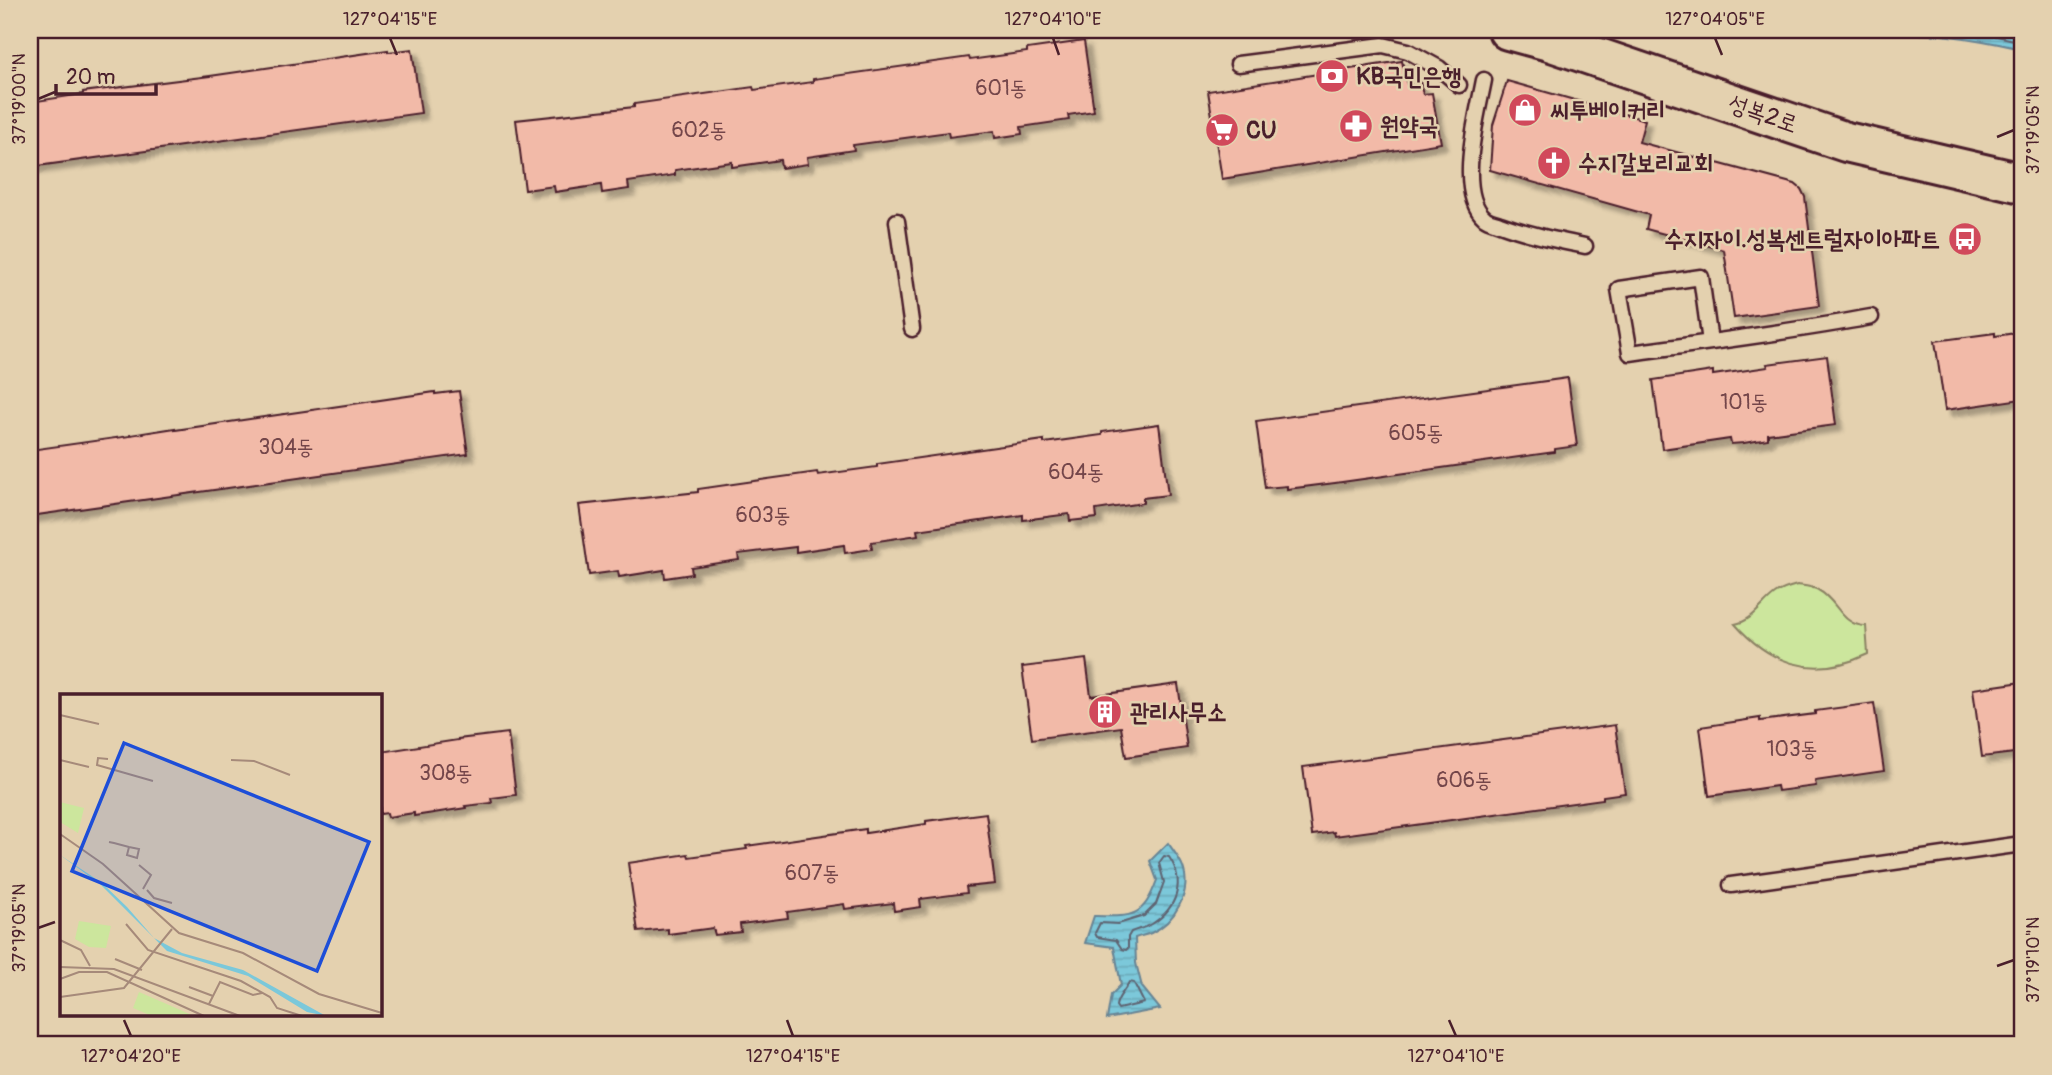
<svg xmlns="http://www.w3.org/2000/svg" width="2052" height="1075" font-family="Pangolin,'Poor Story',sans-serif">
<defs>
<pattern id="water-rules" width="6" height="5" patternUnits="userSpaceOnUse" patternTransform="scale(1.75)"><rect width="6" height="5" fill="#7bc8da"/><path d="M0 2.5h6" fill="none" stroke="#6cabbb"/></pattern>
<filter id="shadow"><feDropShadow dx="6" dy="6" stdDeviation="2" flood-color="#0004"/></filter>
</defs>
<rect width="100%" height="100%" fill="#e4d1af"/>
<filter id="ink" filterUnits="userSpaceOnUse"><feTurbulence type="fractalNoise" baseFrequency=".0143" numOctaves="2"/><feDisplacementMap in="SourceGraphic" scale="14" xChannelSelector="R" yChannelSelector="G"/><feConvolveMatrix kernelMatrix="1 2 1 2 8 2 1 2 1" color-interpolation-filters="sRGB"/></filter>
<g filter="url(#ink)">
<path fill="#cce69d" stroke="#8b8264" stroke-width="2" d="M1797,585C1804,586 1811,586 1818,590C1838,600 1841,626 1866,626L1868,654C1816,679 1772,666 1735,624C1753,621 1761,604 1775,594C1782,589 1789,587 1797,585Z"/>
<g fill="url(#water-rules)" stroke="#678494" stroke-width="2">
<path d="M1892,30H2011L2022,33V49C1996,43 1968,38 1941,35C1924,34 1908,35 1892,30Z"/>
<path d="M1168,843C1173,850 1180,859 1183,867C1192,892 1175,922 1151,933C1146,935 1140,936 1135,938L1136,963L1142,987L1160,1009L1107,1019L1111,995L1121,985L1114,947L1085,943L1094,916C1133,917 1143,918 1157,880L1150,861Z"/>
</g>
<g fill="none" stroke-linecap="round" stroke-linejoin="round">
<g stroke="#5e6371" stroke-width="2">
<polyline points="1953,30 1997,36 2022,42"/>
<path d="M1164,856L1169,857C1186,882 1177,908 1152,924C1145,928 1138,929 1131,932L1128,937V948L1126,950L1122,949L1116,940L1097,937L1095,933L1100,923L1118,924L1144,916L1156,904L1164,882L1159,863Z"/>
<path d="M1129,982L1134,983L1144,1003L1118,1009L1116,1006C1117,997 1125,991 1129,982Z"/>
</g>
</g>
<g fill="#f2baa8" stroke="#4a1f2b" stroke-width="2" filter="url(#shadow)">
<polygon points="1084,41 1094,111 1068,115 1069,120 1021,127 1022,134 995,138 994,131 949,137 948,132 853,145 854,150 807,157 808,164 781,168 780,160 732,167 732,162 675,170 675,175 628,182 629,189 602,193 601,185 555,192 554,186 525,190 516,120 634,107 634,104 753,87 754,90 813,82 813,79 969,57 970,60 1027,52 1027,49"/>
<polygon points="412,49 421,113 30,167 30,102 83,94 83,92 210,76 388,50 388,52"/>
<polygon points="1402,61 1407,84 1420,82 1423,94 1432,93 1441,143 1222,179 1208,91"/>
<polygon points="1507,81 1645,120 1639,142 1795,184 1801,189 1805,197 1819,306 1734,318 1724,250 1646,229 1649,215 1490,170 1493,125"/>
<polygon points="2022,332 2022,399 1945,410 1935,341 1995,333 1995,336"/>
<polygon points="1827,356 1836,425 1768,434 1768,439 1744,443 1731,444 1730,439 1662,449 1653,380 1713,371 1713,375 1768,367 1767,364"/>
<polygon points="1568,378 1577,446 1555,449 1555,452 1335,483 1287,489 1287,486 1265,488 1256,421"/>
<polygon points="459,391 468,454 30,516 30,450 130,436 130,435 175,428 175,430 435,392 435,394"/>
<polygon points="1159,424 1168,495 1143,498 1143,503 1096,510 1097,518 1070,521 1069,514 1023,520 1023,515 917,530 918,535 871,542 872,549 845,553 844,545 796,552 796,547 738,554 739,560 691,567 692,574 665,578 664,570 619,577 618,571 589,575 579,505 698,492 698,489 817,472 818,475 877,467 877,464 1044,440 1044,443 1102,435 1102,432"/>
<polygon points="1086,659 1091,696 1178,684 1187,748 1126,757 1121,727 1032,739 1022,667"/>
<polygon points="2022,682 2022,752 1982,757 1973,689"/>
<polygon points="1874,703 1884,771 1815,781 1816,786 1778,791 1777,786 1709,796 1700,727 1760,718 1760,721 1815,714 1815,711"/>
<polygon points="1615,725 1625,793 1603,796 1603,799 1444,821 1335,836 1334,832 1312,835 1303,767"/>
<polygon points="508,733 516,795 491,798 492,803 465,806 466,808 414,816 414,813 388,817 387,813 380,814 380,752 458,740 458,739"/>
<polygon points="986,813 995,884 966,887 967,893 920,899 921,907 894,911 893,903 845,909 844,904 787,912 788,918 740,924 741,932 715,935 713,928 668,934 668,929 638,932 628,863 688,854 689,857 747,849 746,846 866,829 866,833 926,824 926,821"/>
</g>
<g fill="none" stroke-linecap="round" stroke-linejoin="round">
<g stroke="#4a1f2b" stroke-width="19">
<g id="lane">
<polyline points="1238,64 1383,45 1408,51 1439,68 1459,85"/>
<path d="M1484,80C1478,113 1455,193 1485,218C1489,221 1495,222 1500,224C1527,234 1556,240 1585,246"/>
<polyline points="897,221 912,329"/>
<path d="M1710,342L1701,277L1619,289L1630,353C1711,342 1791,332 1871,317"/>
<polyline points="1731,885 2022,844"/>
</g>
</g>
<g stroke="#4a1f2b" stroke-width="44">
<polyline id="secondary" points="1508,30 1549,41 1846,142 2022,183"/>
</g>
<use href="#lane" stroke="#e4d1af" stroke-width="14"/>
<use href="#secondary" stroke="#e4d1af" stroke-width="38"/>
</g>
</g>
<path fill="none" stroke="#4a1f2b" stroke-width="2.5" d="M390,38L397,55M1053,38L1059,55M1715,38L1722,55M38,99L55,92M1997,137L2014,130M38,928L55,922M1997,966L2014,960M124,1020L131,1036M787,1020L793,1036M1449,1020L1456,1036"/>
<defs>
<g id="bank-disc" transform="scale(1.75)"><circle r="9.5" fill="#d1495b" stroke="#e4d1af"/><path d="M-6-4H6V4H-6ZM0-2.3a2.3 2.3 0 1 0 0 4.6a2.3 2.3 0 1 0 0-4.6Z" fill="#fff"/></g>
<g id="shop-disc" transform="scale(1.75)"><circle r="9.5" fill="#d1495b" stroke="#e4d1af"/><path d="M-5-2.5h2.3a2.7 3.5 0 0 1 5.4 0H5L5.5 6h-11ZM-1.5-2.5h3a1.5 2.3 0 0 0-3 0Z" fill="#fff"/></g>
<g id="pharmacy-disc" transform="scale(1.75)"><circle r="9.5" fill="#d1495b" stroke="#e4d1af"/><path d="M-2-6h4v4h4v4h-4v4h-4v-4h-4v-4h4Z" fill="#fff"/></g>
<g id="supermarket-disc" transform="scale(1.75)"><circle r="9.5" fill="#d1495b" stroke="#e4d1af"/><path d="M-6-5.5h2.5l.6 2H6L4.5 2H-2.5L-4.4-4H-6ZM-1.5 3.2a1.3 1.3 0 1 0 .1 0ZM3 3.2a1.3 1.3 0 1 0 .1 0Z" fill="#fff"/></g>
<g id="church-disc" transform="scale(1.75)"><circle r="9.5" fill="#d1495b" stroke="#e4d1af"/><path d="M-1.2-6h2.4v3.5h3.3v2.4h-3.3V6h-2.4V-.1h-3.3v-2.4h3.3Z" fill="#fff"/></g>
<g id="bus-disc" transform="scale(1.75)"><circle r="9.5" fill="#d1495b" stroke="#e4d1af"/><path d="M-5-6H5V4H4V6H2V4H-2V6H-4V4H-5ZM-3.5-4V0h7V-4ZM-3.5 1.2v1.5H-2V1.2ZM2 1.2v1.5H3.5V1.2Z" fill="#fff"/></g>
<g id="building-disc" transform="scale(1.75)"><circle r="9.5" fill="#d1495b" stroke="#e4d1af"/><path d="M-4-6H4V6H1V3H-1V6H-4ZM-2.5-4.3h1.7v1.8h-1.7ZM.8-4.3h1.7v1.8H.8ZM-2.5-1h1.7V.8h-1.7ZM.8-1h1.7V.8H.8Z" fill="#fff"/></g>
</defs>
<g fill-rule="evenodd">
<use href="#bank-disc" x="1332" y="76"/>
<use href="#shop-disc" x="1525" y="110"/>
<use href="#pharmacy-disc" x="1356" y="126"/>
<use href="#supermarket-disc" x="1222" y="130"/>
<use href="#church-disc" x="1554" y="163"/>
<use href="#bus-disc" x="1965" y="239"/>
<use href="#building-disc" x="1105" y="712"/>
</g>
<g text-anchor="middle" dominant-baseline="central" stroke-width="5" stroke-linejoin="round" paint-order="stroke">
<g font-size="21" fill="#74464a">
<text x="1001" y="88">601동</text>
<text x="699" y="130">602동</text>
<text x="1744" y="402">101동</text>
<text x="1416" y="433">605동</text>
<text x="286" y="447">304동</text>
<text x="1076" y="472">604동</text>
<text x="763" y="515">603동</text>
<text x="1792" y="749">103동</text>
<text x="446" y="773">308동</text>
<text x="1464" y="780">606동</text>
<text x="812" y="873">607동</text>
</g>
<g font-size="24" font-weight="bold" fill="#4a1f2b" stroke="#e4d1af" text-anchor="start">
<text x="1356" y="76">KB국민은행</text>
<text x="1550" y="110">씨투베이커리</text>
<text x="1380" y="126">원약국</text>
<text x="1246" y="130">CU</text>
<text x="1578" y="163">수지갈보리교회</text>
<text x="1940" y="239" text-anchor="end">수지자이.성복센트럴자이아파트</text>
<text x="1130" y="712">관리사무소</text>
</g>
<g font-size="24" fill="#4a1f2b" stroke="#e4d1af">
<text transform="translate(1763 114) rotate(19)">성복2로</text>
</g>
</g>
<g transform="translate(60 694)">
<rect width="322" height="322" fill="#e4d1af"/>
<path d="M0,108L24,114L18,139L0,128ZM19,227L51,232L46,254L29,253L15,245ZM79,298L109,311L134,322H92L73,314Z" fill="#cce69d"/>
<path d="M0,161L42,189L67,213L94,244L122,259L183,276L266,322L247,318L188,282L107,257L40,190Z" fill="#7bc8da"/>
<path fill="none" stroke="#a68a7a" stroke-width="2" d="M0,21L39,30M48,65L38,64L37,71L93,87M0,66L29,73M171,66L194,67L230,81M0,140L43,170L119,239L183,259L259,300L322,319M49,148L54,149L69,153L79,155L77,164L67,161L69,153M79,171L91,181L83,195M87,196L94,204L112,209M66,230L88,256L181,287L210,303L217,314L242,322M0,246L21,256L30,272M55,265L82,276M0,273L54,275L180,322M0,285L19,278H47L144,322M129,293L153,302M0,303L64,294L112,235M149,310L160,288L193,301L202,299"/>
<path fill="#1d4ed8" fill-opacity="0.15" stroke="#1d4ed8" stroke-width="3.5" d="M64,49L309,148L257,277L12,177Z"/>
<rect width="322" height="322" fill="none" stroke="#4a1f2b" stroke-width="3.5"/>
</g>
<rect width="2052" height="1075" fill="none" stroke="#e4d1af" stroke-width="77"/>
<path d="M56 84v10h100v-10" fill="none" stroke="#4a1f2b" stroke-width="3.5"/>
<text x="66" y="84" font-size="21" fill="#4a1f2b" stroke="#e4d1af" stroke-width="5" paint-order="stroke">20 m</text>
<rect x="38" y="38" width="1976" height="998" fill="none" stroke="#4a1f2b" stroke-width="2.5"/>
<g font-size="18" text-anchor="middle" fill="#4a1f2b">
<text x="390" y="25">127°04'15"E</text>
<text x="1053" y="25">127°04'10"E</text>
<text x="1715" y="25">127°04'05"E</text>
<text transform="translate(19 99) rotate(-90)" y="6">37°19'00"N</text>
<text transform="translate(2033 130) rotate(-90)" y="6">37°19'05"N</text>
<text transform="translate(19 928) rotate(-90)" y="6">37°19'05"N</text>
<text transform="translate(2033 960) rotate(-90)" y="6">37°19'10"N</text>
<text x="131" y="1062">127°04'20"E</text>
<text x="793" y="1062">127°04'15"E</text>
<text x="1456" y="1062">127°04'10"E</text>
</g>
</svg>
